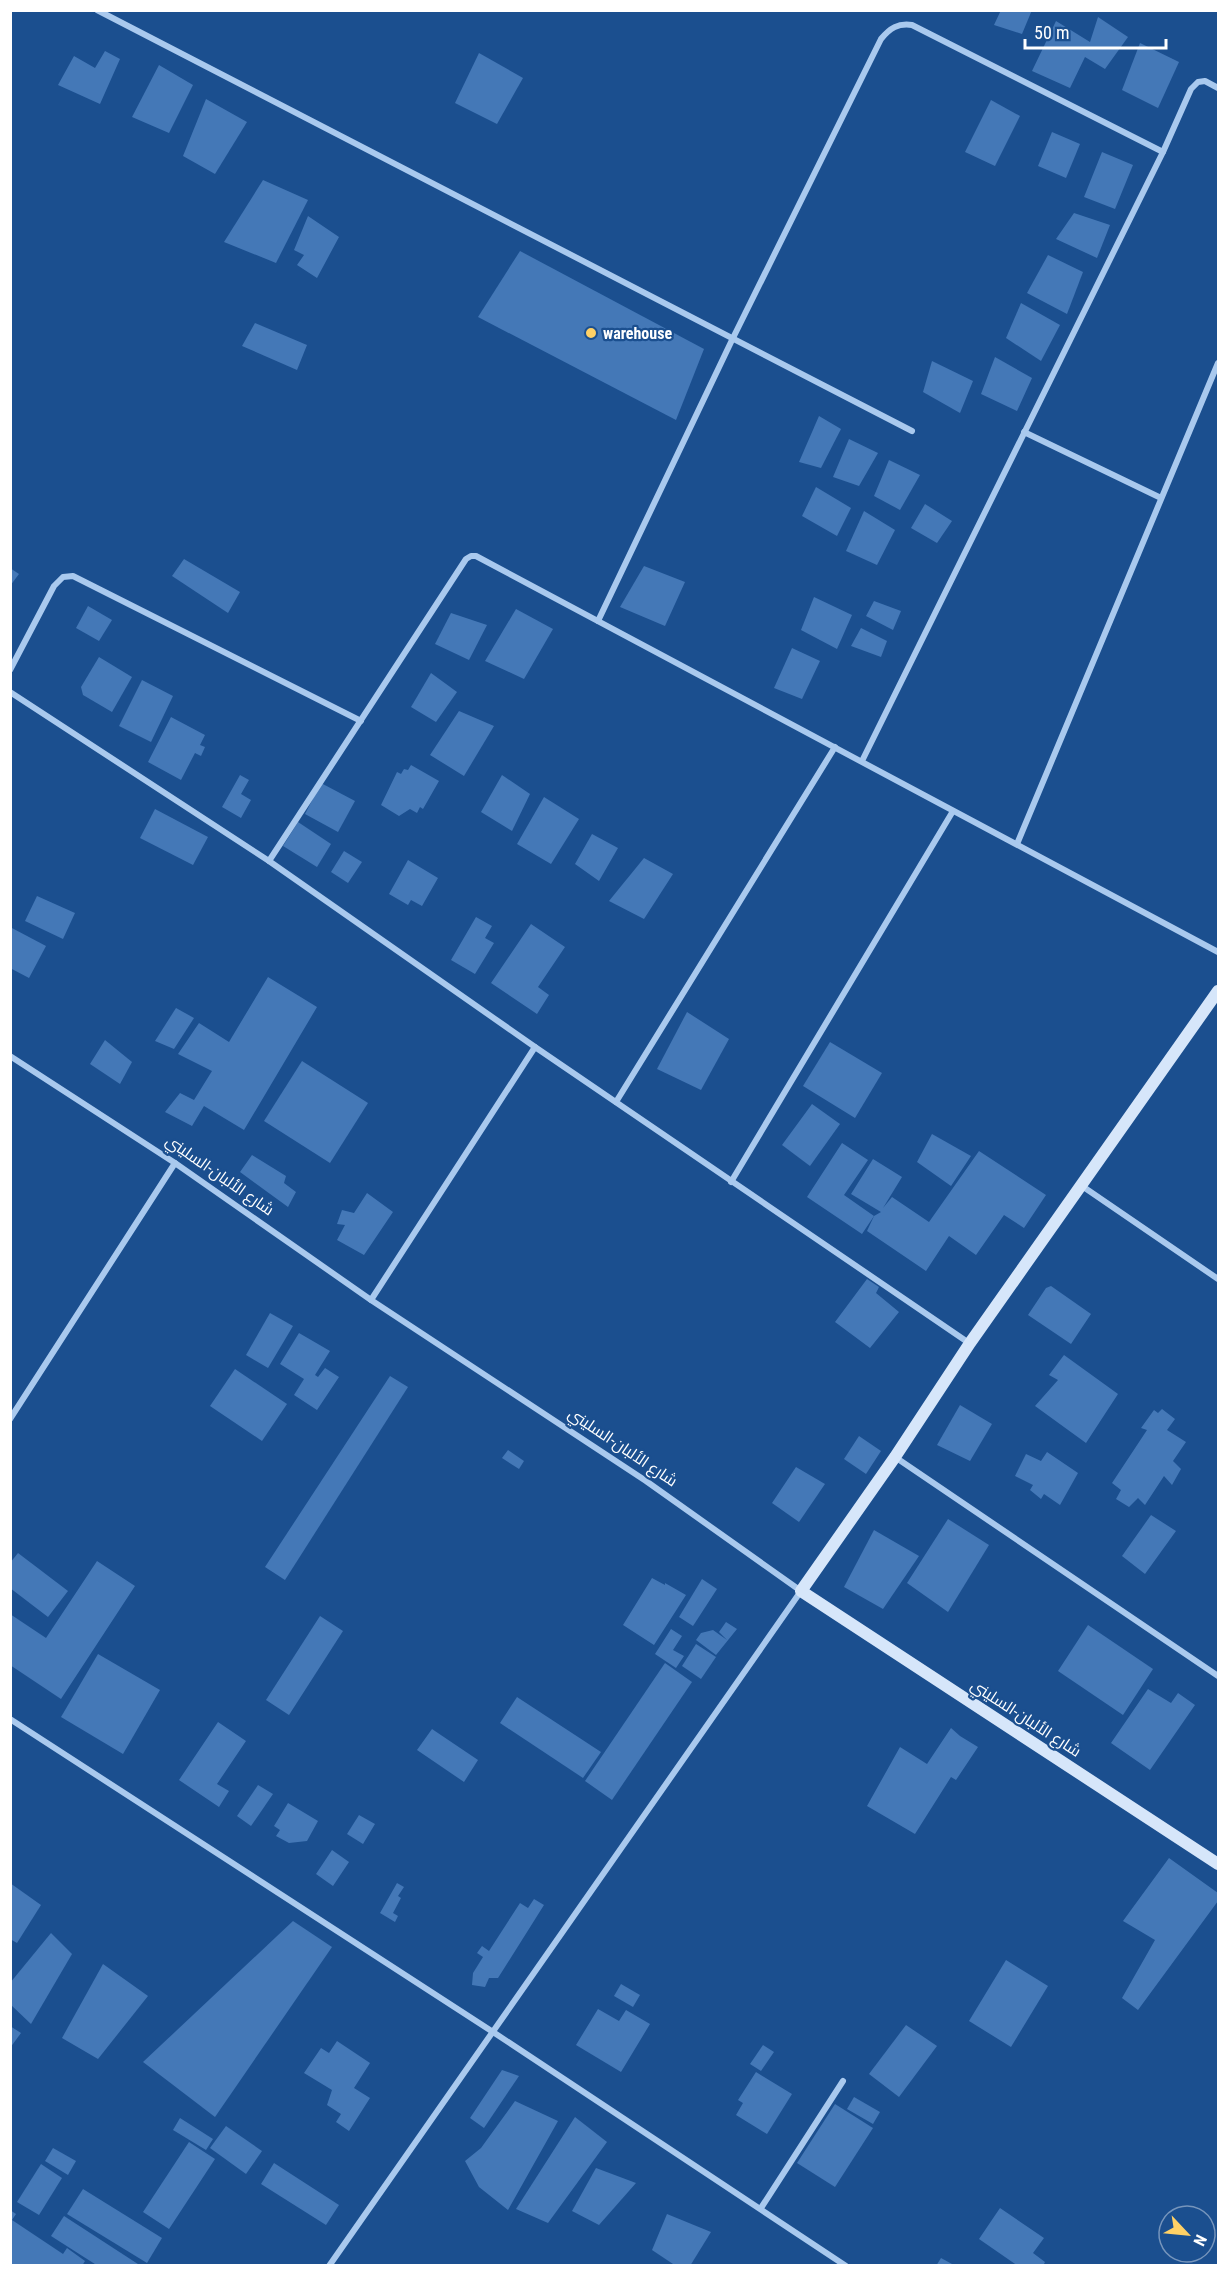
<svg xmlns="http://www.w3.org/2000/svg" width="1229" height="2276" font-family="'Roboto Condensed',Cairo,sans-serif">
<rect width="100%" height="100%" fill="#1b4f8f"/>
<g fill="#4478b7">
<polygon points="1001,10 1032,10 1022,34 994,25"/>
<polygon points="1098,17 1128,37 1105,69 1085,57 1070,88 1032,71 1056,21 1090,42"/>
<polygon points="1140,43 1179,62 1158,108 1122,90"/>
<polygon points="105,51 120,59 100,104 58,85 74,56 95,68"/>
<polygon points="479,53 523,78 497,124 455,103"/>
<polygon points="159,65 193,85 169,133 132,117"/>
<polygon points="206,99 247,122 215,174 183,156"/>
<polygon points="991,100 1020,116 995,166 965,152"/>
<polygon points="1052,132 1080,144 1066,178 1038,166"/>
<polygon points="1102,152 1133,165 1115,209 1084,197"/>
<polygon points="263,180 308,200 276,263 224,242"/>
<polygon points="1074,213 1110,225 1097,258 1056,239"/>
<polygon points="308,216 339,237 317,278 297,265 304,255 294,250"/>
<polygon points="520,251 704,349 676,420 478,317"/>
<polygon points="1048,255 1083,272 1067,314 1027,293"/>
<polygon points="1021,303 1060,325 1041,361 1006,338"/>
<polygon points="255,323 307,345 297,370 242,346"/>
<polygon points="995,357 1032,378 1017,411 981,394"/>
<polygon points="932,361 973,381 960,413 923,392"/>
<polygon points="819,416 841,429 821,468 799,462"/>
<polygon points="849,439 878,453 859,486 833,477"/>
<polygon points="889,460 920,475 900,510 874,496"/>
<polygon points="816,487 851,508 837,536 802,516"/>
<polygon points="925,504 952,521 937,543 911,528"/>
<polygon points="864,511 895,530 877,565 846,551"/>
<polygon points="184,559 240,592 228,613 172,576"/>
<polygon points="644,566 685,582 665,626 620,607"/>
<polygon points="10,568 19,574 10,586"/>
<polygon points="814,597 852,615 837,649 801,630"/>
<polygon points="874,601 901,611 893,630 866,616"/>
<polygon points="88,606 112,620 99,641 76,628"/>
<polygon points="516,609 553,629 524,679 485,661"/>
<polygon points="451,613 487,625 469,660 435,644"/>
<polygon points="861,628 887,641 881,657 851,646"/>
<polygon points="792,648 820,661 802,699 774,688"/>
<polygon points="99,657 132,677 112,712 83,695 81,687"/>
<polygon points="431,673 457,692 436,722 411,707"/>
<polygon points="142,680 173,696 151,742 119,726"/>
<polygon points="459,711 494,726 464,776 430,755"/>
<polygon points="171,717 205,735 200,745 205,747 201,756 195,753 181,780 148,762"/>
<polygon points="411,765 439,781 423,809 420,807 417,813 410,809 399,816 381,805 397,772 401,774 404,769 408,770"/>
<polygon points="240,775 249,780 241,794 251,800 241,818 222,807"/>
<polygon points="502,775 530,794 512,831 481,812"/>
<polygon points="321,783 355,801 338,832 305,814"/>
<polygon points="544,797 579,819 551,864 517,844"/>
<polygon points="155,809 208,837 193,865 140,838"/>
<polygon points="298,822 331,844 317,867 283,846"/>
<polygon points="592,834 618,848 599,881 575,864"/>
<polygon points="344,851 362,862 348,883 331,872"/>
<polygon points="644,858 673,874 644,919 609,901"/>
<polygon points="408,860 438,878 422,906 411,900 408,905 389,894"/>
<polygon points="37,896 75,913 63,939 25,921"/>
<polygon points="476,917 492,926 485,938 494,943 475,974 451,960"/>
<polygon points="531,924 565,947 538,987 549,995 537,1014 491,983"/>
<polygon points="10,927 46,946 29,978 10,968"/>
<polygon points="268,977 317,1007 244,1130 204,1106 192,1126 165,1112 180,1093 194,1100 212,1071 178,1054 199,1023 229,1042"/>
<polygon points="176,1008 194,1018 174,1049 155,1041"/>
<polygon points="687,1012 729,1039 701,1090 657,1069"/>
<polygon points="105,1040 132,1062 120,1084 90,1064"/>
<polygon points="830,1042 882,1073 855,1118 803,1086"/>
<polygon points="302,1061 368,1103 330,1163 264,1121"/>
<polygon points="812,1104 840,1124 810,1166 782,1145"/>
<polygon points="932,1134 971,1156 951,1186 917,1162"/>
<polygon points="842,1143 868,1160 844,1195 874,1216 862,1234 807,1197"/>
<polygon points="979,1151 1046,1195 1024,1228 1004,1215 976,1255 949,1236 926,1271 867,1231 874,1216 881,1212 851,1194 873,1159 902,1177 883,1208 892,1197 929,1222"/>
<polygon points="252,1155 286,1176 284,1183 296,1192 288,1207 240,1172"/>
<polygon points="367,1193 393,1212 364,1255 337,1240 345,1225 337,1224 342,1210 354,1213"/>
<polygon points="867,1279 879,1287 876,1293 899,1312 870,1348 835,1322"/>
<polygon points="1051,1286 1091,1314 1071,1344 1028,1315 1046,1288"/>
<polygon points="270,1313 293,1326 268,1368 246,1355"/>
<polygon points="299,1333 330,1351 315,1375 318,1377 325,1368 339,1377 317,1410 294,1395 304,1379 280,1364"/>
<polygon points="1064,1355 1118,1394 1086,1443 1035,1406 1058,1380 1049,1375"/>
<polygon points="235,1369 287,1404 262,1441 210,1406"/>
<polygon points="390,1376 408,1387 285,1580 265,1567"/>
<polygon points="960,1405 992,1424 970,1461 937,1445"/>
<polygon points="1162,1409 1175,1419 1167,1430 1186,1442 1173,1461 1181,1469 1172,1485 1164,1476 1145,1505 1138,1498 1129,1507 1116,1499 1121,1490 1112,1483 1147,1430 1141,1428 1154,1410 1158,1413"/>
<polygon points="859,1436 881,1451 866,1474 844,1459"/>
<polygon points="508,1450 524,1461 519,1469 502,1458"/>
<polygon points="1047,1452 1078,1473 1060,1505 1044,1494 1041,1499 1030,1490 1033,1485 1015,1476 1026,1454 1041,1461"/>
<polygon points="796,1467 825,1484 799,1522 772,1503"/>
<polygon points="1151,1515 1176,1531 1145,1574 1122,1556"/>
<polygon points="948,1519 989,1545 948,1612 907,1583"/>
<polygon points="874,1530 919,1556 883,1609 844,1587"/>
<polygon points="18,1553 68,1591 48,1617 10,1588 10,1563"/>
<polygon points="97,1561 135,1586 61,1699 10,1665 10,1614 46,1638"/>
<polygon points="652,1578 665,1585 665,1583 686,1595 654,1645 623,1625"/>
<polygon points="702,1579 717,1589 693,1626 679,1617"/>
<polygon points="320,1616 343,1631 289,1715 266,1700"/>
<polygon points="726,1622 737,1629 716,1655 696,1640 701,1633 713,1630 727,1640 719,1632"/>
<polygon points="1088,1625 1153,1669 1123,1715 1058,1671"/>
<polygon points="671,1629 682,1636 673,1650 684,1656 676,1668 655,1654"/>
<polygon points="696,1644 716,1657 701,1679 682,1666"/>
<polygon points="98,1654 160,1690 123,1754 61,1717"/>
<polygon points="665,1663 692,1682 612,1800 585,1781"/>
<polygon points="1148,1689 1171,1703 1178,1693 1195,1705 1150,1770 1111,1743"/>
<polygon points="517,1697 601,1752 583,1778 500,1723"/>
<polygon points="218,1722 246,1741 217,1784 229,1791 219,1807 179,1780"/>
<polygon points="951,1728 960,1736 978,1747 956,1780 951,1777 915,1834 867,1806 900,1747 927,1764"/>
<polygon points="432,1729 478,1760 464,1782 417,1750"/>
<polygon points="258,1785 273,1794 251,1826 237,1816"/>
<polygon points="288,1803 318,1821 307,1841 289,1843 276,1836 280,1830 274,1826"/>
<polygon points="359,1815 375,1824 363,1844 347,1834"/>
<polygon points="332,1850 349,1862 333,1886 316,1874"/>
<polygon points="1169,1858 1218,1893 1218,1901 1138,2010 1122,1998 1155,1940 1123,1921"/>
<polygon points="10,1883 41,1905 17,1943 10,1939"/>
<polygon points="397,1883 404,1887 398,1896 401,1898 393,1913 398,1916 395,1922 380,1913"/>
<polygon points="534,1899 544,1905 498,1978 489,1978 485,1987 472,1985 473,1973 483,1957 477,1953 482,1946 489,1951 520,1903 528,1908"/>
<polygon points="293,1921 332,1947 215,2117 143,2062"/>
<polygon points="51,1933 72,1954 31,2024 10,2004 10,1983"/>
<polygon points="1006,1960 1048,1986 1011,2047 969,2021"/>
<polygon points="103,1964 148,1996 98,2059 62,2038"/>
<polygon points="621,1984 640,1995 633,2007 614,1996"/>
<polygon points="598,2009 619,2021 626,2010 650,2024 621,2072 576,2045"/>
<polygon points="906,2025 937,2046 899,2097 869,2074"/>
<polygon points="10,2026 21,2033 10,2048"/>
<polygon points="337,2041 370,2063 354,2088 370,2098 349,2131 336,2122 341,2114 327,2105 332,2090 304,2073 321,2048 329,2053"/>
<polygon points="763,2045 774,2052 761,2071 750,2064"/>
<polygon points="502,2070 519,2076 484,2128 470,2118"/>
<polygon points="756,2072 792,2094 767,2134 736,2115 743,2103 738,2100"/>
<polygon points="854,2097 880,2112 873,2124 847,2109"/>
<polygon points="515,2101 558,2121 508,2210 479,2187 465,2161 481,2148"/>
<polygon points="835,2104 873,2128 835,2187 797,2163"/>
<polygon points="575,2117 607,2142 548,2223 516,2209"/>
<polygon points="180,2118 213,2139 206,2150 173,2130"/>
<polygon points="226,2126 262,2151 246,2174 210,2148"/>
<polygon points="189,2142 215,2159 169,2229 143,2212"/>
<polygon points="53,2148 76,2161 68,2175 45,2161"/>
<polygon points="274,2163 339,2205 326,2225 261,2184"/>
<polygon points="41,2164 62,2178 39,2215 17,2202"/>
<polygon points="596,2168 636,2183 599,2225 572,2211"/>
<polygon points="83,2189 162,2238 147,2263 67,2214"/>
<polygon points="1000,2208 1044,2238 1033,2253 1045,2262 1043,2266 1028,2264 1027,2266 1018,2266 979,2239"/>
<polygon points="10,2210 16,2214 12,2220 63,2254 67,2248 85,2261 82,2266 10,2266"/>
<polygon points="667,2214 711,2232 690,2266 676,2266 652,2250"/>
<polygon points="64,2216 141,2266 98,2266 51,2236"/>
<polygon points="941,2258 952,2264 951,2266 936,2266"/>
</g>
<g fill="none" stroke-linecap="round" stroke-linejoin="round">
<g stroke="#a9c9ee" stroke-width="6">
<polyline points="97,10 912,431"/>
<polyline points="1024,432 1161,498"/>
<path d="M598,621L732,340L881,39C890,28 898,23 912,25L1163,152"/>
<polyline points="10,670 54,586 63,577 73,576 361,721"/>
<polyline points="10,692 269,861 535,1047 969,1343"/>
<polyline points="862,761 1163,152 1191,89 1198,82 1205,81 1218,88"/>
<polyline points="1017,844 1218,363"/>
<polyline points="269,861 466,559 471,556 476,556 1218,952"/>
<polyline points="10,1056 175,1163 371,1300 646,1481 801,1591 329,2266"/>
<polyline points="616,1102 835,747"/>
<polyline points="731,1182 953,811"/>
<polyline points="1082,1186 1218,1279"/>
<polyline points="371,1300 535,1047"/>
<polyline points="10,1419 175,1163"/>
<polyline points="895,1457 1218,1676"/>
<polyline points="10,1719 493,2032 846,2266"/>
<polyline points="761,2208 843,2081"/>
</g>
<polyline stroke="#d6e6fa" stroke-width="12" points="1218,991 970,1343 895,1457 801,1591 1218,1864"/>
</g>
<circle fill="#ffd166" stroke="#1b4f8f" stroke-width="2" cx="591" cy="333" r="6"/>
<g text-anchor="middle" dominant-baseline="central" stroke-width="4.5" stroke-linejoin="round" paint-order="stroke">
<g font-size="16" font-weight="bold" fill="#fff" stroke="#1b4f8f" text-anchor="start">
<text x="603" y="333">warehouse</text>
</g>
<g font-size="16" fill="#fff" stroke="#1b4f8f">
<text transform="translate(220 1175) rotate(35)">شارع الألبان-السليني</text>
<text transform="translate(623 1447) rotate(34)">شارع الألبان-السليني</text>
<text transform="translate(1026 1718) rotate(33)">شارع الألبان-السليني</text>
</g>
</g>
<rect width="1229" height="2276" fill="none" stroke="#ffffff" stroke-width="24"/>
<g transform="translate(1187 2234) rotate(116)"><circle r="28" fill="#1b4f8f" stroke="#7695bc" stroke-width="1.5"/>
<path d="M0-4.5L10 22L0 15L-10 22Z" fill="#ffd166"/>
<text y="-9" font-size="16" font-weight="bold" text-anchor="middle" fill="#ffffff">N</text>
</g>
<path d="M1025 39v9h141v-9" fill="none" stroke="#ffffff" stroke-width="3"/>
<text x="1034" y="39" font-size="18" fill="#ffffff" stroke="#1b4f8f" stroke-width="4.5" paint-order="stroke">50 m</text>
</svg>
